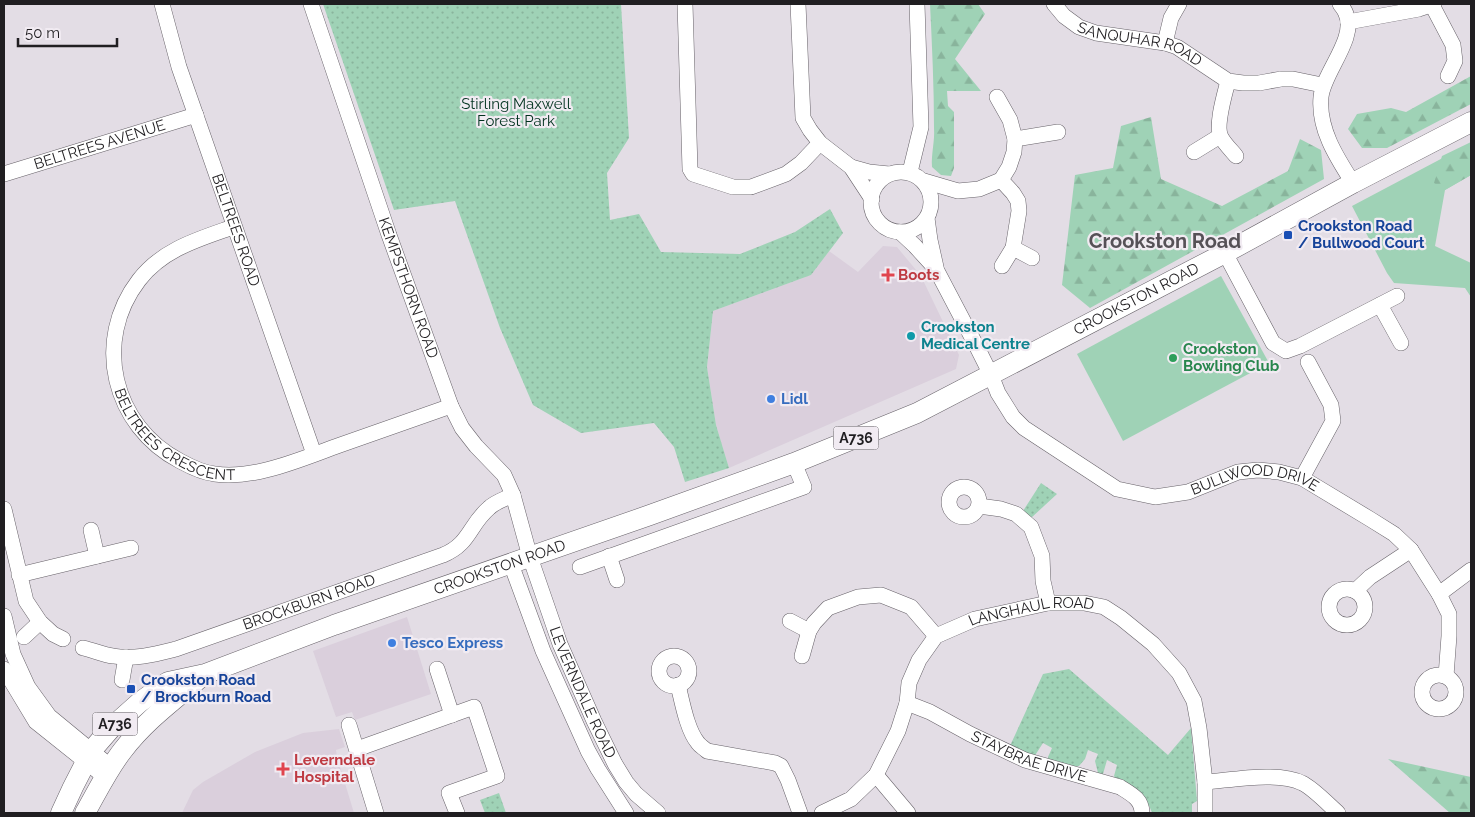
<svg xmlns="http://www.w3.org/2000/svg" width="1475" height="817" font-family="Raleway,sans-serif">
<defs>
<pattern id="forest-firs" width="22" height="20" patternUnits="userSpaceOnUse" patternTransform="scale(1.25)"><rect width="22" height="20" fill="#9fd2b6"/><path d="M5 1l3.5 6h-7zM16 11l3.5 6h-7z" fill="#89b49c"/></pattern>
<pattern id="park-dots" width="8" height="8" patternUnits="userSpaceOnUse" patternTransform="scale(1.25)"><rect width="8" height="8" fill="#9fd2b6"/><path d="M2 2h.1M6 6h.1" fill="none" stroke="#89b49c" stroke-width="1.8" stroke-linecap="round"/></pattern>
</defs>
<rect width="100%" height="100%" fill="#e3dde5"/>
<g fill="#dacfdc">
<polygon points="883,246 897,247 921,276 959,355 956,369 729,468 716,425 707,367 713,311 811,275 829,251 858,272"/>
<polygon points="407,617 431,694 355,720 352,712 336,717 313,651"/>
<polygon points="339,729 345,747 336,750 337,757 354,813 182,813 193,790 203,782 255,752 303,733"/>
</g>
<g fill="#9fd2b6">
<polygon points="1471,143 1471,175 1445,190 1435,246 1471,263 1471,297 1465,288 1394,283 1387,273 1352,206"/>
<polygon points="1221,276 1269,363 1123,441 1077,354"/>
</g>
<g fill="url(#forest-firs)">
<path d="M930,4H978L985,14L955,59L981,91H947L948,106L954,112V168L951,176L941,175L932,167C931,154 935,141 934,128C934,87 932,45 930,4Z"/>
<polygon points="1471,76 1471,104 1387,148 1362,148 1348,129 1357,114 1391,108 1406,112"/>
<polygon points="1151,117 1161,179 1222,206 1288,171 1300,139 1321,150 1324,179 1090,308 1062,285 1075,175 1113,168 1121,126"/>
<polygon points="1471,142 1471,175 1445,190 1434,183 1442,156"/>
<polygon points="1388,759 1471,777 1471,813 1450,813"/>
</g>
<g fill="url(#park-dots)">
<polygon points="323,4 621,4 629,138 607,173 610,220 639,214 661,252 740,254 795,232 830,209 843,233 811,275 713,311 707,367 716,425 729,468 685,482 674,447 654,423 581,433 533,405 500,328 455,201 394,210"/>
<polygon points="1041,483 1057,494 1031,518 1023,511"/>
<path d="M1069,669L1168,755L1191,728L1197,801L1192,804V813H1152C1147,795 1131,788 1116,780L1114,776L1117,765L1107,760L1103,774L1098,773L1095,761L1098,754L1088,750L1085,759L1079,766L1072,767L1049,761L1048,757L1052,748L1043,743L1034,757L1009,748L1043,674Z"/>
<polygon points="499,793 506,813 485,813 480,800"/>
</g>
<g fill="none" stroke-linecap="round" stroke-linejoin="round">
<g stroke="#676269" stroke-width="16">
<g id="minor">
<path id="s1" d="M162,4L179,67L314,454"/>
<path id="s2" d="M311,4L389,235L451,406L462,428L476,446L504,475L513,495L530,557L560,644L594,721L615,764L626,782L636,794L658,813"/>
<polyline points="685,4 690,169 693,174 733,187 751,187 786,174 801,163 820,143"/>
<polyline points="798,4 803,118 810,130 820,143 851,167 872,199"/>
<path id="s3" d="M1054,4L1064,16L1079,27L1096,33L1165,43L1177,47L1228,81L1243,83H1259L1281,79H1293L1322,85"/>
<path d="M1340,4C1342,7 1345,10 1346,14C1357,38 1323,73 1321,97C1318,129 1337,158 1353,183"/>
<polyline points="1432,5 1453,45 1455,61 1448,76"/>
<polyline points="1348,22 1419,9 1434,4"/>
<polyline points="1165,43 1171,18 1179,4"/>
<path d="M1228,81C1225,93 1215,126 1221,137C1224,143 1231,150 1236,156"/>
<polyline points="1015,139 1058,132"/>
<polyline points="1194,152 1220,136"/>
<polyline points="851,167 869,172 889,174"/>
<circle cx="901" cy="202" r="30"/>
<polyline points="910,172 921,127 917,4"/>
<path id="s4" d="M4,174L196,115"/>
<polyline points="1001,180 1013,193 1018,201 1019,211 1013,248 1002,266"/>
<polyline points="924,181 958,191 979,189 1001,180 1009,167 1014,152 1015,139 1010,120 997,97"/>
<polyline points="927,218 930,240 936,267"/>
<path id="s5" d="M233,227C199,239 163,249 139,280C92,341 113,426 180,461C191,467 204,473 215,474C255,480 303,458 340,445C377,432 414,419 451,406"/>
<path id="s6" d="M900,232L915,246L936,269L978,349L991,375L998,393L1013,417L1024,428L1117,489L1155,497L1188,492L1238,472L1258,470L1279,472L1302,478L1370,519L1394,534L1411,550L1439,594L1449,614V636L1446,676"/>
<polyline points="1013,248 1032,258"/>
<polyline points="1225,253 1273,343 1286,351 1300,346 1397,296"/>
<polyline points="1380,305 1401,343"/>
<polyline points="1302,478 1333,421 1331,405 1308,362"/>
<circle cx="964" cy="502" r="15"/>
<polyline points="979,506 1001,509 1016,514 1031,527 1042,556 1043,581 1048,603"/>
<polyline points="4,509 26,601 40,622 53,634 63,639"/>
<polyline points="91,530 97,556"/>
<polyline points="609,556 617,580"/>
<polyline points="511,564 543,651 588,751 598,769 626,813"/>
<polyline points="580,567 804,487 794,463"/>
<polyline points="19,575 131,548"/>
<circle cx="1347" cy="607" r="18"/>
<polyline points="1355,591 1370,577 1411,550"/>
<polyline points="1439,594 1471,570"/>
<polyline points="4,616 13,654 28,687 49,716 111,767"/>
<polyline points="790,621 809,631"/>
<polyline points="24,637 40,622"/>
<path id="s7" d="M83,648C93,650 103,655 113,656C134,660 156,654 176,649L443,555C470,544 469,525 489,508C495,502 505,499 513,495"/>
<polyline points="802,656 809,631 814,623 828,608 858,597 881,595 911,607 936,636"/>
<circle cx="674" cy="671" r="15"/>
<polyline points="4,669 36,722 105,777"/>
<polyline points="437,669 452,715"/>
<circle cx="1439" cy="692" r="17"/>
<polyline points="122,680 126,657"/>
<path d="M678,685C682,701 687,730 698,743C700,746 704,748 707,751L775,763L781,766L788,780L800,813"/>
<path id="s8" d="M907,703L930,712L970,734L1025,760L1120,787C1131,794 1142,799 1142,813"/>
<polyline points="349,725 376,813"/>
<polyline points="357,749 474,707 497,776 449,793 457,813"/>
<polyline points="876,775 908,813"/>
<path d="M1205,782C1232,780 1279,771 1302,783C1313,788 1329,805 1338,813"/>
<path id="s9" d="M822,813L851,799L876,775L898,731L907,703L909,683L919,660L936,636L975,619L1048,603H1084L1104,607L1121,618L1153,644L1179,673L1194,701L1199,728L1205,782V813"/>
</g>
</g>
<g stroke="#676269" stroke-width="21">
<g id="major">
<path id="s10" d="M61,813L73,787L92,750L112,727L140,702L168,682L205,674L334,625L650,515L794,463L917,413L1225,253L1353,183L1471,122"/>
<path d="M85,813C97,792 108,769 123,750C145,721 174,700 201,677"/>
</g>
</g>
<use href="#minor" stroke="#fff" stroke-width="15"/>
<use href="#major" stroke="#fff" stroke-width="20"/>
</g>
<g fill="#1a4fb4" stroke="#f1ebf2" stroke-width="2">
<rect x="1283" y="230" width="10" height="10" rx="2.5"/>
<rect x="126" y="684" width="10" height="10" rx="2.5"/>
</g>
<g fill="#e0444e" stroke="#f1ebf2" stroke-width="2">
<path d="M885.5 267.5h5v5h5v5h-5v5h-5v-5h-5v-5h5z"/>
<path d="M280.5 761.5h5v5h5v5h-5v5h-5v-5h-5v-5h5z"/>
</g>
<circle fill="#0f9aa8" stroke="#f1ebf2" stroke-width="2" cx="911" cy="336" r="5"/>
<circle fill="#2e9e5b" stroke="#f1ebf2" stroke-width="2" cx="1173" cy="358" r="5"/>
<g fill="#3f7fe0" stroke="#f1ebf2" stroke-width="2">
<circle cx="771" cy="399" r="5"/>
<circle cx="392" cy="643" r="5"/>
</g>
<g text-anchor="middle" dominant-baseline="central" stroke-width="4.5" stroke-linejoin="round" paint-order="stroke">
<g fill="#f1ebf2" stroke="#5f5c60" stroke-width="1">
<rect x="833.5" y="426.5" width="45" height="23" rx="4"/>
<rect x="92.5" y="712.5" width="45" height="23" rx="4"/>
</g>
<g font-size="14" font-weight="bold" fill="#201e21">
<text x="856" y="438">A736</text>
<text x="115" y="724">A736</text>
</g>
<g font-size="15" fill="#201e21" stroke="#f1ebf2">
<text stroke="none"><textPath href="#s3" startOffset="98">SANQUHAR ROAD</textPath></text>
<text stroke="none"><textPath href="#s4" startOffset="100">BELTREES AVENUE</textPath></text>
<text stroke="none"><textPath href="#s1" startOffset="238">BELTREES ROAD</textPath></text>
<text stroke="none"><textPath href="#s2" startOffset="300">KEMPSTHORN ROAD</textPath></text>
<text stroke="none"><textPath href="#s10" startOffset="1216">CROOKSTON ROAD</textPath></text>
<text stroke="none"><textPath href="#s5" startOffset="302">BELTREES CRESCENT</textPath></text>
<text stroke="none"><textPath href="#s6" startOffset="488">BULLWOOD DRIVE</textPath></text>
<text stroke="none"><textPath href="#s10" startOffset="524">CROOKSTON ROAD</textPath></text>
<text stroke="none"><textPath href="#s7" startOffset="236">BROCKBURN ROAD</textPath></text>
<text stroke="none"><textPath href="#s9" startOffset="320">LANGHAUL ROAD</textPath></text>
<text stroke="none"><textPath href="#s2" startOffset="745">LEVERNDALE ROAD</textPath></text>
<text stroke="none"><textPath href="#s8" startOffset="134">STAYBRAE DRIVE</textPath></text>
</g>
<g font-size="15" fill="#00321e" stroke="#f1ebf2">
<text x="516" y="104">Stirling Maxwell<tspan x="516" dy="17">Forest Park</tspan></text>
</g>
<g font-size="15" font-weight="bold" fill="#164399" stroke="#f1ebf2" text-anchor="start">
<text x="1298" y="226">Crookston Road<tspan x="1298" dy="17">/ Bullwood Court</tspan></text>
<text x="141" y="680">Crookston Road<tspan x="141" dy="17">/ Brockburn Road</tspan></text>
</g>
<g font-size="15" font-weight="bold" fill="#be3a42" stroke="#f1ebf2" text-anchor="start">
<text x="898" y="275">Boots</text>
<text x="294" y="760">Leverndale<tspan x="294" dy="17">Hospital</tspan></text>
</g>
<g font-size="15" font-weight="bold" fill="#0d838f" stroke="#f1ebf2" text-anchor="start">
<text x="921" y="327">Crookston<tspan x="921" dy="17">Medical Centre</tspan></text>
</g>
<g font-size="15" font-weight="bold" fill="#27864d" stroke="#f1ebf2" text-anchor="start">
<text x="1183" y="349">Crookston<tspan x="1183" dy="17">Bowling Club</tspan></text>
</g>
<g font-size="15" font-weight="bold" fill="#366cbe" stroke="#f1ebf2" text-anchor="start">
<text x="781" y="399">Lidl</text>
<text x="402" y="643">Tesco Express</text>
</g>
<g font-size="20" font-weight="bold" fill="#565157" stroke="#f1ebf2">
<text x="1165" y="241">Crookston Road</text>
</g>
</g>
<rect width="1475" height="817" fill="none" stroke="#201e21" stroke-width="10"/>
<path d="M18 38v8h99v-8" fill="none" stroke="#201e21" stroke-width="2.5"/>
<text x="25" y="38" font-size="15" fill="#201e21" stroke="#f1ebf2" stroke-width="4" paint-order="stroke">50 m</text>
</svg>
